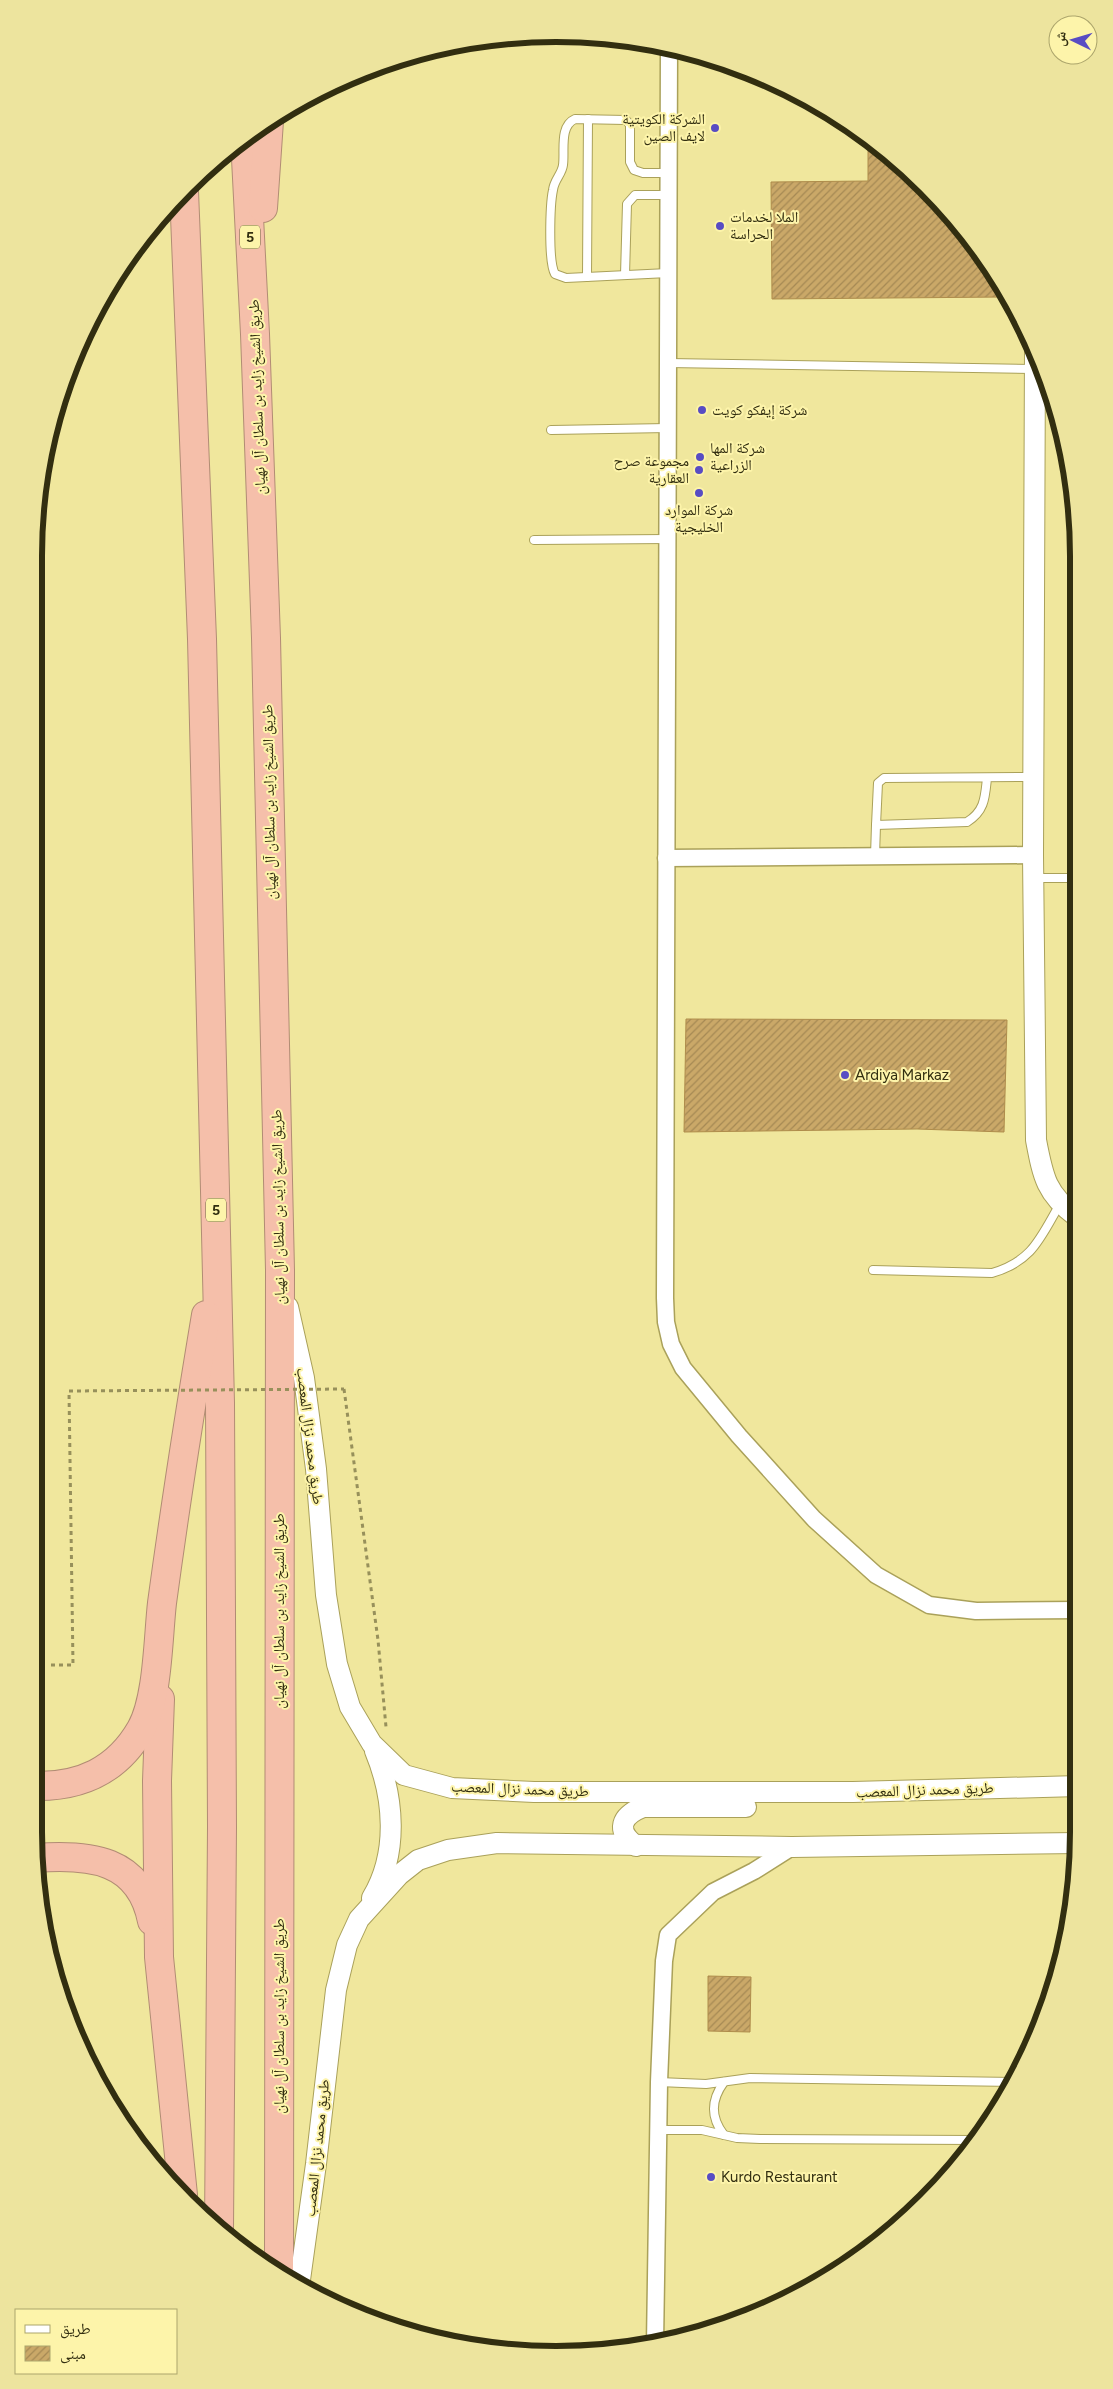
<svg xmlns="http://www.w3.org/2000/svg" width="1113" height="2389" font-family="Figtree,'Noto Naskh Arabic',sans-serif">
<defs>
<pattern id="building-hatch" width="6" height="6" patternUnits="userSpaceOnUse" patternTransform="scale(1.25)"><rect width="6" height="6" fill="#caa868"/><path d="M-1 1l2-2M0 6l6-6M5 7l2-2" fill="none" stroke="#a58954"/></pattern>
</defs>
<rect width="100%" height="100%" fill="#f0e79d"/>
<g fill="url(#building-hatch)" stroke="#af8c4b">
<polygon points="868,138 874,142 971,238 1005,297 772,299 771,182 868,181"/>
<polygon points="686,1019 1007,1020 1004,1132 917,1129 684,1132"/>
<polygon points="708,1976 751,1977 750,2032 708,2031"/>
</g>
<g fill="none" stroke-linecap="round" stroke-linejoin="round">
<g stroke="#aaa15a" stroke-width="10">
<g id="service">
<path d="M668,273L566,278L555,274C548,262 550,204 553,190C554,180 562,174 563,165C565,151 559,126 575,119L626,120L630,125V162L634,170L643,173H668"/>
<polyline points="625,275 627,204 635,195 668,195"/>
<polyline points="587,277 588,119"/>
<polyline points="668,363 1033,369"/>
<polyline points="551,430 668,428"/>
<polyline points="534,540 668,539"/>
<path d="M987,778C985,797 985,811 967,822L876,825L878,783L884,778L1034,777"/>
<polyline points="875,856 876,825"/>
<polyline points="1034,878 1076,878"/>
<path d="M873,1270L992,1273C1033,1261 1040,1238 1060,1204"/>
<polyline points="34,1451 38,1665"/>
<polyline points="659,2082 706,2084 750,2078 1015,2082"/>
<polyline points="658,2130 702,2130 737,2138 760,2139 976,2140"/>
<path d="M724,2135C710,2117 711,2100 724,2082"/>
</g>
</g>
<g stroke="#aaa15a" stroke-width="19">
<g id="minor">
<polyline points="669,47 665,1298 666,1322 671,1344 683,1368 739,1436 814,1519 876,1575 929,1605 976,1611 1078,1610"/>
<polyline points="666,858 1033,855"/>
<polyline points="655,2344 659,2082 664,1961 668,1935 713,1892 754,1871 792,1847"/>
</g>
</g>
<g stroke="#aaa15a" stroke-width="22">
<g id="tertiary">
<path d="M1035,349L1033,855L1036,1140C1043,1177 1046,1194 1077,1217"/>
<polyline points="288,1307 304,1378 316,1469 326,1595 337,1664 350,1707 372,1744 404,1775 452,1788 534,1792 853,1792 1079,1786"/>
<path d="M636,1846C615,1830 621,1816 643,1807H746"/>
<path d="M372,1898C399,1853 394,1797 375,1751"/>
<polyline points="299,2287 316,2164 336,1990 347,1945 359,1919 399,1875 418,1860 448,1850 497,1843 792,1847 1078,1843"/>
</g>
</g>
<g stroke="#b18c74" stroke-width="30">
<g id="motorway">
<polyline points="245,139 255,334 266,638 280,1270 279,2274"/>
<polyline points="184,191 202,639 220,1403 222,1827 219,2230"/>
<polyline points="263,208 269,121"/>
<polyline points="160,1699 157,1781 159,1957 183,2195"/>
<path d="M34,1786C80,1787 117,1771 141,1729C158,1699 158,1638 162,1603C175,1507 190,1411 206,1315"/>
<path d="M36,1858C90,1854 140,1859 152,1921"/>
</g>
</g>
<g stroke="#97905b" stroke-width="3" stroke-dasharray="4 4" stroke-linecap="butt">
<polyline points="344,1389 378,1640 386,1727"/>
<polyline points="51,1665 73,1665 69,1391"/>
</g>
<use href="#service" stroke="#fff" stroke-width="8"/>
<use href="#minor" stroke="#fff" stroke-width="16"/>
<use href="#tertiary" stroke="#fff" stroke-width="20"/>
<use href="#motorway" stroke="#f5bfaa" stroke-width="28"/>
<polyline stroke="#97905b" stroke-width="3" stroke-dasharray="4 4" stroke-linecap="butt" points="69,1391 344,1389"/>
</g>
<g fill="#584cc3" stroke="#fdf4aa" stroke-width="2">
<circle cx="715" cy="128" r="5"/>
<circle cx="720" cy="226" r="5"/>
<circle cx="702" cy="410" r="5"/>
<circle cx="700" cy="457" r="5"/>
<circle cx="699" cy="470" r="5"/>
<circle cx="699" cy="493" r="5"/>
<circle cx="845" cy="1075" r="5"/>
<circle cx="711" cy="2177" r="5"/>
</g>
<g text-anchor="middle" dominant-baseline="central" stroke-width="4" stroke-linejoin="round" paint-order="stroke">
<g fill="#fdf4aa" stroke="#6f693e" stroke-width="1">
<rect x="240" y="225.5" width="20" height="23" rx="4"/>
<rect x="206" y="1198.5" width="20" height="23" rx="4"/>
</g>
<g font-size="14" font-weight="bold" fill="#322e10">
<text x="250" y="237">5</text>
<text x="216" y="1210">5</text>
</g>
<g font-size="15" fill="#322e10" stroke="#fdf4aa" text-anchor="start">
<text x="705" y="119" text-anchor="end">الشركة الكويتية<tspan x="705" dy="17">لايف الصين</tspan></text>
<text x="730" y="217">الملا لخدمات<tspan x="730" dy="17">الحراسة</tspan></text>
<text x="712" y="410">شركة إيفكو كويت</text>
<text x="710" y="448">شركة المها<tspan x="710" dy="17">الزراعية</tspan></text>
<text x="689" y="461" text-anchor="end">مجموعة صرح<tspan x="689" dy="17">العقارية</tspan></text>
<text x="699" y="510" text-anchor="middle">شركة الموارد<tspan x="699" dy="17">الخليجية</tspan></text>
<text x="855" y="1075">Ardiya Markaz</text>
<text x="721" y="2177">Kurdo Restaurant</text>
</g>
<g font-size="15" fill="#322e10" stroke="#fdf4aa">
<text transform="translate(257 397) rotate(-92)">طريق الشيخ زايد بن سلطان آل نهيان</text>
<text transform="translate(269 802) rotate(-91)">طريق الشيخ زايد بن سلطان آل نهيان</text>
<text transform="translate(278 1207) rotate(-91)">طريق الشيخ زايد بن سلطان آل نهيان</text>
<text transform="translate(310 1436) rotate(83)">طريق محمد نزال المعصب</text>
<text transform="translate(279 1611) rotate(-90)">طريق الشيخ زايد بن سلطان آل نهيان</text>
<text transform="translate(520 1789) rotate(2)">طريق محمد نزال المعصب</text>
<text transform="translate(925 1790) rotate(-2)">طريق محمد نزال المعصب</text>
<text transform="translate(279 2016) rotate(-90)">طريق الشيخ زايد بن سلطان آل نهيان</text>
<text transform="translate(317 2148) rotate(-84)">طريق محمد نزال المعصب</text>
</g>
</g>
<path d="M0 0H1113V2389H0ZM556 42H556A514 514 0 0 1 1070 556V1832A514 514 0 0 1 556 2346H556A514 514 0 0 1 42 1832V556A514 514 0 0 1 556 42Z" fill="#ede49e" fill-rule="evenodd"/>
<path fill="none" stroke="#322e10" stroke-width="6" d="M556 42H556A514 514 0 0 1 1070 556V1832A514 514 0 0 1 556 2346H556A514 514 0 0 1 42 1832V556A514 514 0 0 1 556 42Z"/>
<rect x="15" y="2309" width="162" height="65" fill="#fdf4aa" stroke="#aca56c"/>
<rect x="25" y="2325" width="25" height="8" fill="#ffffff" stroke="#aca56c"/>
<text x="60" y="2334" font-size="15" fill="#322e10">طريق</text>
<rect x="25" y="2346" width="25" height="15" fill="url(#building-hatch)" stroke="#aca56c"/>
<text x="60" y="2359" font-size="15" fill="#322e10">مبنى</text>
<g transform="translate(1073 40) rotate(275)"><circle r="24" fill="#fdf4aa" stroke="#aca56c"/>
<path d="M0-4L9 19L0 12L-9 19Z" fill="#584cc3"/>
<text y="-8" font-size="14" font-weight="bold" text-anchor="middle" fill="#322e10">ش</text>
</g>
</svg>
